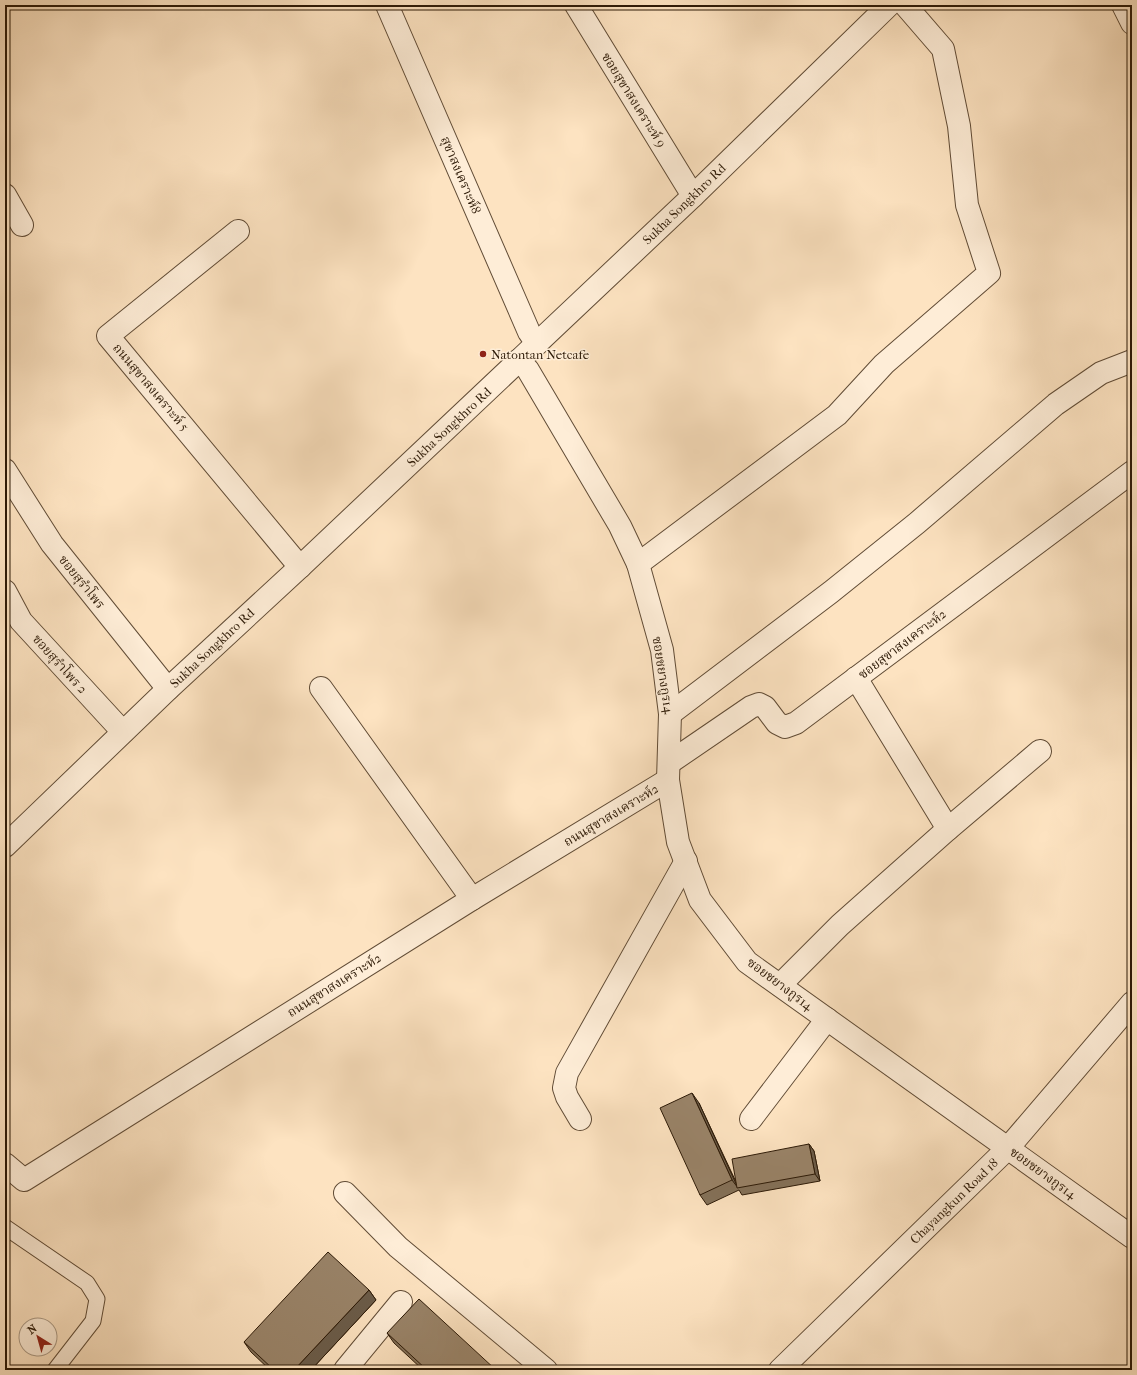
<svg xmlns="http://www.w3.org/2000/svg" width="1137" height="1375" font-family="'IM FELL French Canon','Noto Serif Thai',serif">
<rect width="100%" height="100%" fill="#fde3c1"/>
<filter id="stains"><feTurbulence type="fractalNoise" baseFrequency=".005" numOctaves="4"/><feColorMatrix values="0 0 0 0 .2 0 0 0 0 .09 0 0 0 0 .02 0 0 0 .5 -.17"/></filter>
<radialGradient id="worn" r=".72"><stop offset=".6" stop-color="#630" stop-opacity="0"/><stop offset="1" stop-color="#630" stop-opacity=".3"/></radialGradient>
<g fill="none" stroke-linecap="round" stroke-linejoin="round">
<g stroke="#614c36" stroke-width="17">
<polyline id="service" points="5,1227 87,1283 97,1299 93,1321 55,1370"/>
</g>
<g stroke="#614c36" stroke-width="24">
<g id="minor">
<polyline points="387,5 529,332 537,344"/>
<polyline points="576,5 693,196"/>
<polyline points="1123,5 1132,23"/>
<polyline points="5,195 22,225"/>
<polyline points="238,231 108,336 300,567"/>
<polyline points="519,360 528,370 620,526 638,564 662,650 670,714 668,780 678,842 700,900 747,962 1132,1237"/>
<polyline points="5,470 52,544 168,689"/>
<polyline points="638,564 837,415 884,364 989,273 967,205 959,126 943,49 905,5"/>
<polyline points="5,591 21,621 123,732"/>
<polyline points="856,678 948,829"/>
<polyline points="321,688 472,899"/>
<polyline points="670,714 831,592 917,523 1056,404 1101,373 1132,361"/>
<polyline points="669,763 751,707 759,704 765,707 777,723 785,727 796,723 1132,472"/>
<polyline points="5,846 168,689 300,567 693,196 889,5"/>
<polyline points="780,985 840,925 948,829 1040,751"/>
<polyline points="580,1119 567,1097 564,1088 567,1073 686,861"/>
<polyline points="751,1119 827,1019"/>
<polyline points="5,1164 24,1180 472,899 668,780"/>
<polyline points="345,1193 398,1247 546,1370"/>
<polyline points="345,1370 401,1302"/>
<polyline points="780,1370 1008,1148 1132,1003"/>
</g>
</g>
<use href="#service" stroke="#feedd7" stroke-width="15"/>
<use href="#minor" stroke="#feedd7" stroke-width="22"/>
</g>
<g fill="#847159" stroke="#2d1a07">
<polygon points="699,1103 737,1184 809,1144 814,1151 820,1181 742,1195 739,1190 707,1205 700,1195"/>
<polygon points="369,1290 376,1300 311,1370 270,1370 251,1352 244,1342"/>
<polygon points="387,1333 496,1370 423,1370 394,1343"/>
</g>
<g fill="#6b5c49" stroke="#2d1a07">
<polygon points="692,1093 699,1103 738,1188 732,1180"/>
<polygon points="809,1144 814,1151 820,1181 815,1174"/>
<polygon points="369,1290 376,1300 311,1370 294,1370"/>
</g>
<g fill="#998368" stroke="#2d1a07">
<polygon points="692,1093 732,1180 700,1195 660,1108"/>
<polygon points="809,1144 815,1174 737,1188 732,1159"/>
<polygon points="328,1252 369,1290 294,1370 274,1370 244,1342"/>
<polygon points="419,1299 496,1370 427,1370 387,1333"/>
</g>
<circle fill="#8f2418" stroke="#feedd7" stroke-width="1.5" cx="483" cy="354" r="4"/>
<g text-anchor="middle" dominant-baseline="central" stroke-width="3" stroke-linejoin="round" paint-order="stroke">
<g font-size="13" fill="#2d1a07" stroke="#feedd7">
<text transform="translate(634 100) rotate(58)">ซอยสุขาสงเคราะห์ 9</text>
<text transform="translate(461 175) rotate(67)">สุขาสงเคราะห์8</text>
<text transform="translate(684 204) rotate(-44)">Sukha Songkhro Rd</text>
<text transform="translate(151 387) rotate(50)">ถนนสุขาสงเคราะห์ 5</text>
<text transform="translate(449 427) rotate(-43)">Sukha Songkhro Rd</text>
<text transform="translate(82 582) rotate(51)">ชอยสุรำโพร</text>
<text transform="translate(902 644) rotate(-37)">ซอยสุขาสงเคราะห์2</text>
<text transform="translate(212 648) rotate(-43)">Sukha Songkhro Rd</text>
<text transform="translate(60 664) rotate(48)">ชอยสุรำโพร 2</text>
<text transform="translate(663 675) rotate(81)">ซอยชยางกูร14</text>
<text transform="translate(611 815) rotate(-31)">ถนนสุขาสงเคราะห์2</text>
<text transform="translate(780 984) rotate(37)">ซอยชยางกูร14</text>
<text transform="translate(334 985) rotate(-32)">ถนนสุขาสงเคราะห์2</text>
<text transform="translate(1043 1173) rotate(36)">ซอยชยางกูร14</text>
<text transform="translate(954 1201) rotate(-44)">Chayangkun Road 18</text>
</g>
<g font-size="13" fill="#2d1a07" stroke="#feedd7" text-anchor="start">
<text x="491" y="354">Natontan Netcafe</text>
</g>
</g>
<rect width="1137" height="1375" fill="none" stroke="#fde3c1" stroke-width="20"/>
<rect x="6" y="6" width="1125" height="1363" fill="none" stroke="#2d1a07" stroke-width="2"/>
<rect x="10" y="10" width="1117" height="1355" fill="none" stroke="#2d1a07"/>
<g transform="translate(38 1337) rotate(323)"><circle r="19" fill="#feedd7" stroke="#aa9984"/>
<path d="M0-3L7 15L0 10L-7 15Z" fill="#8f2418"/>
<text y="-6" font-size="11" font-weight="bold" text-anchor="middle" fill="#2d1a07">N</text>
</g>
<rect width="100%" height="100%" filter="url(#stains)"/>
<rect width="100%" height="100%" fill="url(#worn)"/>
</svg>
